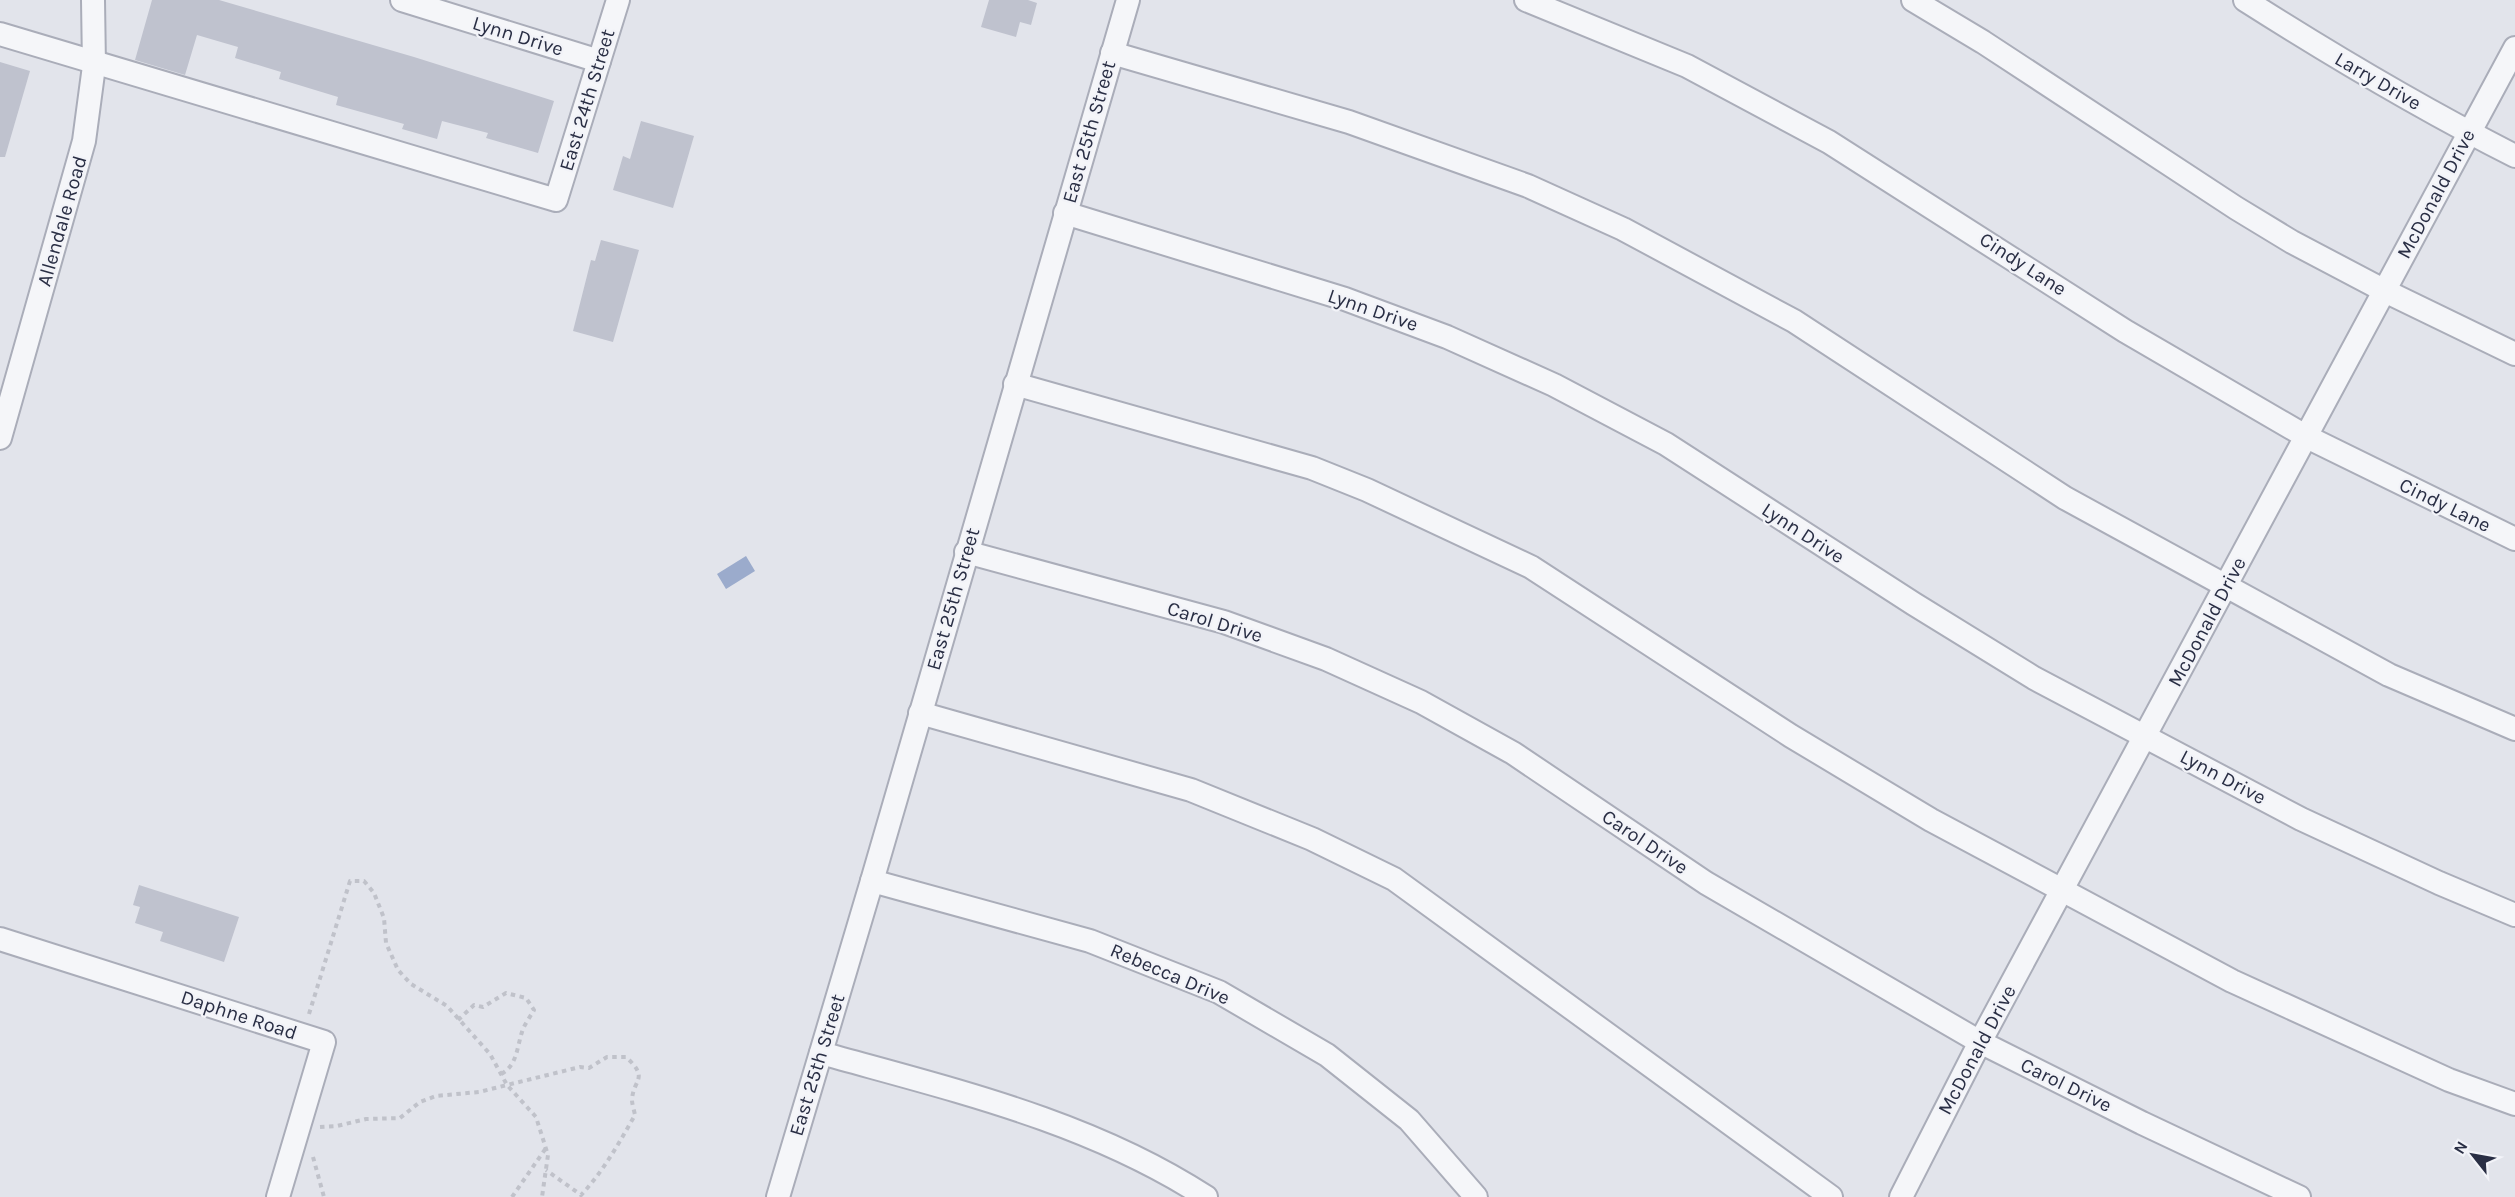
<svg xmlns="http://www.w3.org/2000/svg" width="2515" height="1197" font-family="Karla,sans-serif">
<rect width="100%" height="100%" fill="#e2e4eb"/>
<polygon fill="#9babcc" points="746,556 755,571 726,589 717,574"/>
<g fill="#bfc2ce">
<polygon points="152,0 219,0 414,57 554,101 538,153 486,138 488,133 442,121 437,139 402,129 404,124 336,105 338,97 279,79 281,72 235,58 238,47 197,35 185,75 135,60"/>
<polygon points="989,0 1028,0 1037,3 1031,25 1020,22 1016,37 981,27"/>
<polygon points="0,62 30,71 5,157 0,157"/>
<polygon points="641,121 694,136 673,208 613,190 623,156 630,159"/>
<polygon points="601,240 639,250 613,342 573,331 591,260 595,261"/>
<polygon points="139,885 239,917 224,962 160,941 163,932 135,923 140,907 133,905"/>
</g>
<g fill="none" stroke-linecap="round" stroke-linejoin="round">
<g stroke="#aaadb9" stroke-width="26">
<g id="minor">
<polyline points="402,0 599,61"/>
<polyline points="1526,0 1687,66 1829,142 2125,331 2307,437 2515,539"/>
<polyline points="1913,0 1983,42 2236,208 2292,242 2385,291 2515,354"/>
<path d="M2245,0C2333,56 2422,109 2515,156"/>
<polyline points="0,34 556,200 618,0"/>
<polyline points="1112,53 1349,122 1528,186 1623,229 1794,321 2065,498 2389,675 2515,729"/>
<polyline points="1065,213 1345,299 1447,337 1554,385 1666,444 1914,604 2034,678 2301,819 2439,883 2515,915"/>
<polyline points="1015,384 1312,468 1367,490 1531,567 1791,736 1931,820 2232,981 2449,1080 2515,1104"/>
<polyline points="0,438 84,141 94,66 93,0"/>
<polyline points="966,552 1224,622 1326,659 1421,702 1513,753 1706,883 1980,1042 2142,1123 2299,1197"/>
<polyline points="920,713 1191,790 1312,839 1394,879 1831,1197"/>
<polyline points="872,881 1090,941 1219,992 1327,1055 1409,1120 1476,1197"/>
<polyline points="0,939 324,1042 278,1197"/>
<path d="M821,1053C953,1090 1089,1121 1206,1197"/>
<polyline points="778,1197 872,881 1128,0"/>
<polyline points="1901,1197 1980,1042 2515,48"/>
</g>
</g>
<g stroke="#c0c2ca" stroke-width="4" stroke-dasharray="4.5 4.5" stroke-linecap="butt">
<path d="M309,1014L350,881H364L374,893L384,918L386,943L398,970L411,984L447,1006L490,1054L507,1085L580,1067L589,1068L607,1057H626C650,1079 633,1079 632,1100C632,1104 634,1110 635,1115C619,1143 603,1172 581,1195L546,1170"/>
<path d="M458,1020L474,1005L483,1007L506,993L526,998L534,1010C530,1017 524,1025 522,1032C517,1047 517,1066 501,1074"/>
<polyline points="320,1127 337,1126 366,1119 400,1118 420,1102 436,1096 479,1092 507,1085 536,1117 548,1155 542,1197"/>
<polyline points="313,1157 324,1197"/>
<polyline points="512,1197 546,1148"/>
</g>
<use href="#minor" stroke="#f5f6f9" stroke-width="22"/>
</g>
<g text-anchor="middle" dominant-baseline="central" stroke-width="4.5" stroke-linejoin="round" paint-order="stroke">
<g font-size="20" fill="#292e44" stroke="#f2f3f8">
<text transform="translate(518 36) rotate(17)">Lynn Drive</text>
<text transform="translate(2378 81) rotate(30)">Larry Drive</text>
<text transform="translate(587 100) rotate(-73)">East 24th Street</text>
<text transform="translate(1089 132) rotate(-74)">East 25th Street</text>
<text transform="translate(2436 194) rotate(-62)">McDonald Drive</text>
<text transform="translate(62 221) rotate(-74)">Allendale Road</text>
<text transform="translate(2023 264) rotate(33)">Cindy Lane</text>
<text transform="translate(1373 310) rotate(19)">Lynn Drive</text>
<text transform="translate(2445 505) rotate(26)">Cindy Lane</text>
<text transform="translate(1803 533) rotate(33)">Lynn Drive</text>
<text transform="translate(953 599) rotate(-74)">East 25th Street</text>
<text transform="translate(1215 622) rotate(17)">Carol Drive</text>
<text transform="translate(2207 622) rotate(-62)">McDonald Drive</text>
<text transform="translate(2223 777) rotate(28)">Lynn Drive</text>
<text transform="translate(1645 842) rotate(34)">Carol Drive</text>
<text transform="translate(1170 974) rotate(23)">Rebecca Drive</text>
<text transform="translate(239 1015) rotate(18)">Daphne Road</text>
<text transform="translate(1977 1050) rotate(-62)">McDonald Drive</text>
<text transform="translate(817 1065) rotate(-73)">East 25th Street</text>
<text transform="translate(2066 1085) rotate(26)">Carol Drive</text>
</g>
</g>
<g transform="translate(2473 1155) rotate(301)" stroke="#f2f3f8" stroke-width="4.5" paint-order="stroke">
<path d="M0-4.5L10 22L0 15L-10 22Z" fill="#292e44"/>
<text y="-9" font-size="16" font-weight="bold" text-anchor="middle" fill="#292e44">N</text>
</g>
</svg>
